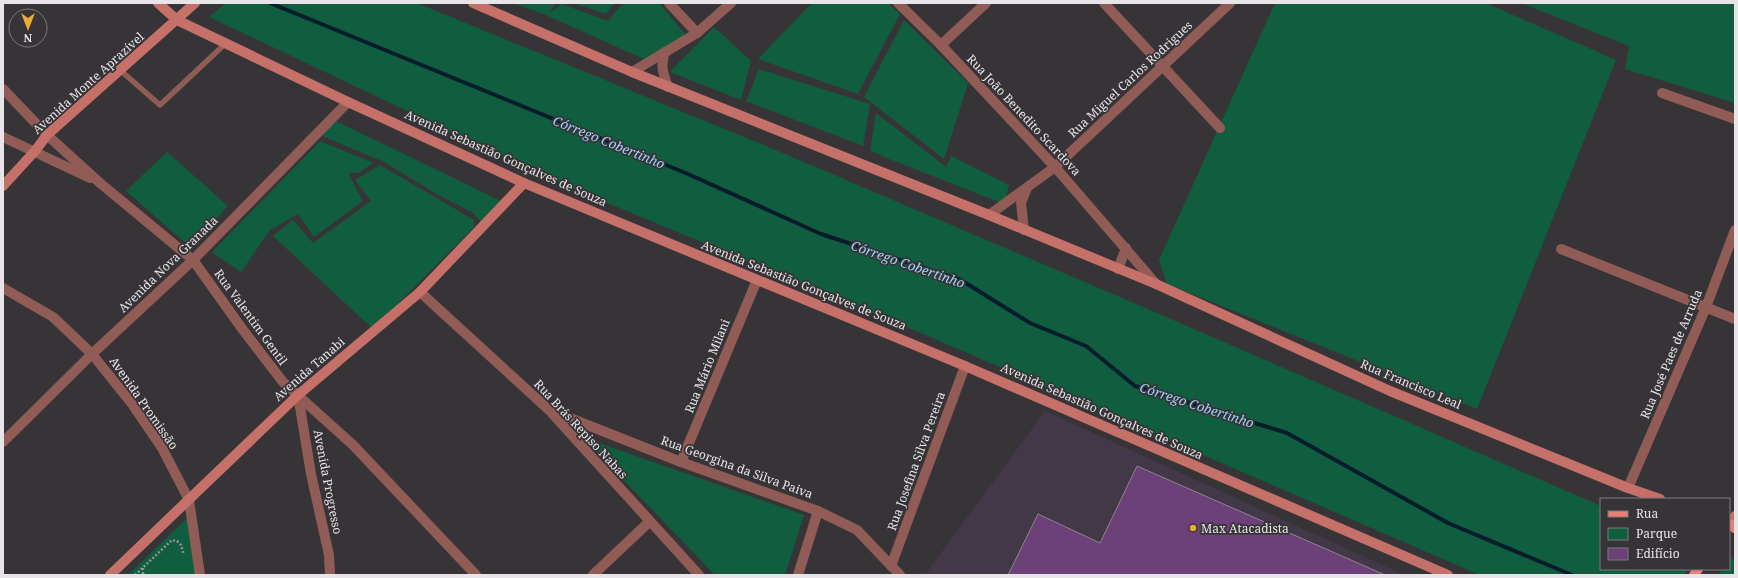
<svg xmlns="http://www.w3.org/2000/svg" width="1738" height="578" font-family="'Noto Serif',serif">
<rect width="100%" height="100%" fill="#373438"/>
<polygon fill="#433847" points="1045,411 1404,575 925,575"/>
<g fill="#115d3f">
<polygon points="226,3 417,3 778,151 1134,303 1601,506 1601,569 1688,569 1684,575 1480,575 928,336 557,182 209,17"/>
<polygon points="513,3 556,3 548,14 562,4 608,21 623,3 659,3 686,35 646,60 546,15"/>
<polygon points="573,3 615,3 606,14"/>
<polygon points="812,3 888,3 900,14 858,94 758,59"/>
<polygon points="1275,3 1486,3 1616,60 1477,409 1167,284 1159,260"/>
<polygon points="1521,3 1735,3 1735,103 1625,69 1629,46"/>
<polygon points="904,20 968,83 944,159 864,97"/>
<polygon points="714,27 751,61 741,100 670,72"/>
<polygon points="759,69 870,104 863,146 746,101"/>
<polygon points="876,113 946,167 951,156 1009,185 1004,204 889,159 870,150"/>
<polygon points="334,120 503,202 482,223 472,212 442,197 382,161 322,136"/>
<polygon points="320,141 374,163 358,173 348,173 363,201 314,237 298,214 270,230 241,272 212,252"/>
<polygon points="167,152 228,206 190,247 126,191"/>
<polygon points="380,165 474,220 474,227 381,321 375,331 273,236 293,220 313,243 371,201 355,180"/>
<polygon points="582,437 804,515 785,575 715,575"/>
<polygon points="187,518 196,575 128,575"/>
<polygon points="1731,558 1735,562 1735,575 1718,575 1723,569 1729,569 1729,561"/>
</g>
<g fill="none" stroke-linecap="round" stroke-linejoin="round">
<polyline stroke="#071d2c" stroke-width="4" points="270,3 688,174 821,234 961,280 1030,323 1086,346 1135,386 1287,433 1448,523 1572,575"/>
</g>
<polygon fill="#6c4179" stroke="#8b878c" points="1137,466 1385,575 1008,575 1038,514 1100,543"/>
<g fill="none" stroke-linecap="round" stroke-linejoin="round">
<g stroke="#939194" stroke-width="2.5" stroke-dasharray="2 2" stroke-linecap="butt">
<polyline points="143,568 143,575"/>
<polyline points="135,575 172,540 177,541 181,545 184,555"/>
</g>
<polyline stroke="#925c56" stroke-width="5.5" points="120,70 160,105 226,43"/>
<g stroke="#925c56" stroke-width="10">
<polyline points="669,3 697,33"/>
<polyline points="898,3 941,45 1055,167 1156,284"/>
<polyline points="1104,3 1220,128"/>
<polyline points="941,45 986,3"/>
<path d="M665,52C660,66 663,73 668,87"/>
<polyline points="632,72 697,33 731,3"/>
<polyline points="3,89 47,135 100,183 193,260 243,330 283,382 353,445 476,575"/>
<polyline points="1662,93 1735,119"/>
<polyline points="3,137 90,178"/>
<polyline points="989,215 1055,167 1230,3"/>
<polyline points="1024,230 1021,203 1027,188"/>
<polyline points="1561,249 1735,319"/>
<polyline points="1118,269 1126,248"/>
<polyline points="3,288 53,317 92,354 132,404 162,448 189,500 200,575"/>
<polyline points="420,292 549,410 699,575"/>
<polyline points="298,395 311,474 329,555 330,575"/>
<polyline points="552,411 681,462 818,511 857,530 900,575"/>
<polyline points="3,442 92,354 193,260 348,102"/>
<polyline points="681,462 757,280"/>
<polyline points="1628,488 1706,307 1735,230"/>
<polyline points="891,566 965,366"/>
<polyline points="593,575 649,522"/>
<polyline points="798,575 818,511"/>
</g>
<g stroke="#c57068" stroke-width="10">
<polyline points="158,3 177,20 348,102 524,183 965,366 1448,575"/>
<polyline points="473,3 632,72 989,215 1156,284 1390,391 1628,488 1660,499"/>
<polyline points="3,186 35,151 47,135 195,3"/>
<polyline points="1729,524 1735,516"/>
<polyline points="110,575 298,395 420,292 524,183"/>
</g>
<g stroke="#ed7f75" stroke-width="10">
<polyline points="1729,524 1735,528"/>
<polyline points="1694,575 1698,569"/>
</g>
</g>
<circle fill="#ebaa39" stroke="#373438" stroke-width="1.5" cx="1193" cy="528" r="4"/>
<g text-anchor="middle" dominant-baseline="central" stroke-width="3.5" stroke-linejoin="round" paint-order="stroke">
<g font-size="12" fill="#e7e5e8" stroke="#373438">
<text transform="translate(1130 79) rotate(-43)">Rua Miguel Carlos Rodrigues</text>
<text transform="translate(88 83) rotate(-42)">Avenida Monte Aprazível</text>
<text transform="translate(1024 115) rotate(47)">Rua João Benedito Scardova</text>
<text transform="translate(506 158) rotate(24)">Avenida Sebastião Gonçalves de Souza</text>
<text transform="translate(168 264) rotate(-44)">Avenida Nova Granada</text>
<text transform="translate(804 285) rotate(22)">Avenida Sebastião Gonçalves de Souza</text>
<text transform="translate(251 317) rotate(54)">Rua Valentim Gentil</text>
<text transform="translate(1671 354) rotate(-67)">Rua José Paes de Arruda</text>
<text transform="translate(707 366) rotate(-68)">Rua Mário Milani</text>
<text transform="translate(309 369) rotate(-41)">Avenida Tanabi</text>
<text transform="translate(1411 384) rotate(23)">Rua Francisco Leal</text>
<text transform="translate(144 403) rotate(55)">Avenida Promissão</text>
<text transform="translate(1102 411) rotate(24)">Avenida Sebastião Gonçalves de Souza</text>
<text transform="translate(581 429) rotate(47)">Rua Brás Repiso Nabas</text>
<text transform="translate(916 461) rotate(-70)">Rua Josefina Silva Pereira</text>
<text transform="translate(737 467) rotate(20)">Rua Georgina da Silva Paiva</text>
<text transform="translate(328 482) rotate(79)">Avenida Progresso</text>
</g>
<g font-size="12" fill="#e7e5e8" stroke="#373438" text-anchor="start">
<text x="1201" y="528">Max Atacadista</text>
</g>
<g font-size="13" font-style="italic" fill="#9ed3fb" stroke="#373438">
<text transform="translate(609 142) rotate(22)">Córrego Cobertinho</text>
<text transform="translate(908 264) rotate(19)">Córrego Cobertinho</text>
<text transform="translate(1197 405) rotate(18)">Córrego Cobertinho</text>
</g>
</g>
<rect width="1738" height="578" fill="none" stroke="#e7e5e8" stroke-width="8"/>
<rect x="1600" y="498" width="130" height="72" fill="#373438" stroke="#7d7b7e"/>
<rect x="1608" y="511" width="20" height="6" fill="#ed7f75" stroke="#7d7b7e"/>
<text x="1636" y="518" font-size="12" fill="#e7e5e8">Rua</text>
<rect x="1608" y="528" width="20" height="12" fill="#115d3f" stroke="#7d7b7e"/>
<text x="1636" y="538" font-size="12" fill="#e7e5e8">Parque</text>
<rect x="1608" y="548" width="20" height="12" fill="#6c4179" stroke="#7d7b7e"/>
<text x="1636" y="558" font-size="12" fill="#e7e5e8">Edifício</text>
<g transform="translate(28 28) rotate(180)"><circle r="19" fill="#373438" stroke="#7d7b7e"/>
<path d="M0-3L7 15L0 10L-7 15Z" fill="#ebaa39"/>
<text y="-6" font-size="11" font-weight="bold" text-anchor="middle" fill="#e7e5e8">N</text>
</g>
</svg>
